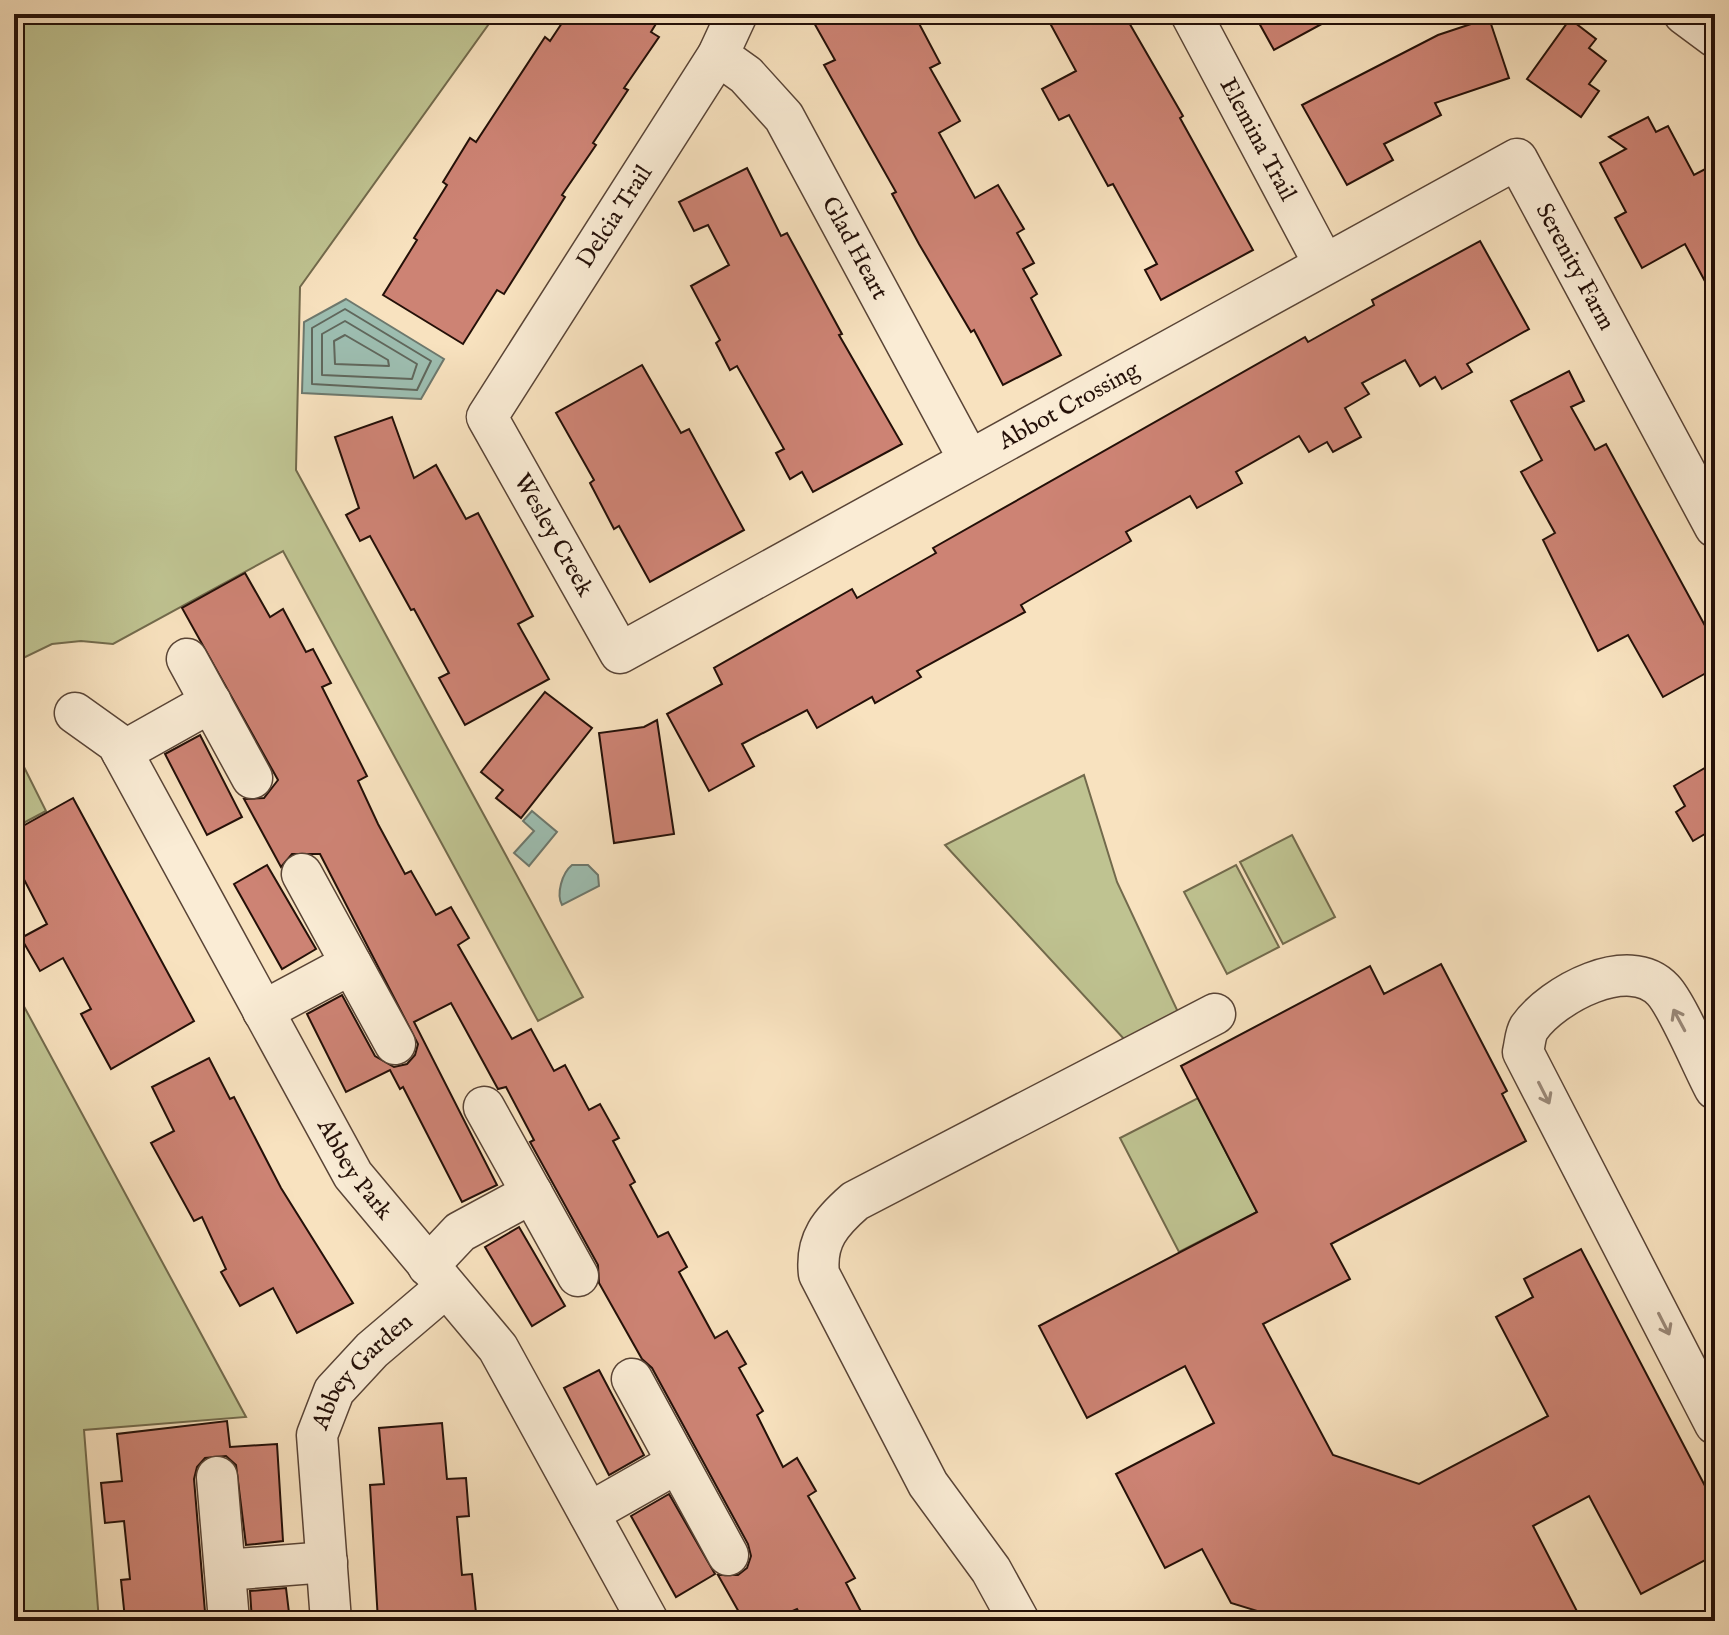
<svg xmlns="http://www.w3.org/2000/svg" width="1729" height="1635" font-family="'IM FELL English',serif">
<rect width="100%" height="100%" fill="#f8e2bf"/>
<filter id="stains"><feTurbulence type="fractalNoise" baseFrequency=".0025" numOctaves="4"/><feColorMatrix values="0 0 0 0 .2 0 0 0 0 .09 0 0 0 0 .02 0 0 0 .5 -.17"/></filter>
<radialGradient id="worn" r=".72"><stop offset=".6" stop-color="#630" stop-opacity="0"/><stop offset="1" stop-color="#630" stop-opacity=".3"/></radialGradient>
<g fill="#bfc391" stroke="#726a4c" stroke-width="2">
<polygon points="14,14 496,14 300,287 296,470 583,997 538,1021 283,551 113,644 81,641 52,644 23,658 14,672"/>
<polygon points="14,747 46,811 14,828"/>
<polygon points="1084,775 1117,882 1178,1012 1124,1039 945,845"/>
<polygon points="1292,835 1335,917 1283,944 1240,862"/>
<polygon points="1236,865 1279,947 1227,974 1184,892"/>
<polygon points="14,988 246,1417 84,1430 99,1621 14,1621"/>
<polygon points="1198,1098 1257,1212 1179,1252 1120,1138"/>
</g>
<g fill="#9dbeb1" stroke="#6d786d" stroke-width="2">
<polygon points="346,299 444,359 421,399 302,393 304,322"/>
<polygon points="532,811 557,832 529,866 514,853 534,831 523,821"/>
<path d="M572,865H588L598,875L599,886L562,905C556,894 562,873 572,865Z"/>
</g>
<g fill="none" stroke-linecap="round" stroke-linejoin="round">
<g stroke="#60675c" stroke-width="2">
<polygon points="345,309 431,361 417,390 312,384 312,328"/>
<polygon points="345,321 417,364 412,379 322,375 322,334"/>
<polygon points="345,335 388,360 389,366 335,364 334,341"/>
</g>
</g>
<g fill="#cd8374" stroke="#241008" stroke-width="2">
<polygon points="568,14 662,14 651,32 659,37 624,88 628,90 593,143 596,145 562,195 565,197 504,294 497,290 463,344 383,295 417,240 414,238 447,185 443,182 470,138 476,142 545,37 550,41"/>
<polygon points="809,14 914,14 940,63 930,68 960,121 939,133 975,198 998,185 1024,229 1017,233 1034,263 1023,269 1037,294 1031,298 1061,355 1003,385 974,330 971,332 919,244 892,194 896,192 824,65 835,60"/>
<polygon points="1045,14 1124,14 1183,116 1180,118 1253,250 1161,300 1145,270 1157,264 1113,184 1108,186 1069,115 1059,120 1042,89 1076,71"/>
<polygon points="1254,14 1340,14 1274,50"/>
<polygon points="1489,18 1509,78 1435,103 1441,115 1384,144 1393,160 1347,185 1302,105 1438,35"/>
<polygon points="1570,19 1596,39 1589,48 1606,61 1589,84 1599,91 1581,117 1527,79"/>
<polygon points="1648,117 1656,132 1668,126 1694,175 1715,164 1715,300 1685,244 1642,268 1615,218 1626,212 1600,163 1626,149 1609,137"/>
<polygon points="747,168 781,236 787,233 842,334 839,335 902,444 813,492 802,472 790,479 776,453 784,449 737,366 730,370 716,343 720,340 691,286 729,265 708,225 694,231 679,202"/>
<polygon points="1480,241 1529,329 1467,364 1472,372 1442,389 1435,377 1420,386 1405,360 1362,383 1369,394 1345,408 1361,437 1333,452 1327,442 1309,452 1299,436 1236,472 1242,483 1197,508 1190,496 1126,532 1131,541 1021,605 1025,612 917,671 921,677 875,703 872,697 817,728 807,710 742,744 754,766 709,791 667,714 722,684 714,668 852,589 857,598 936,553 933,548 1305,337 1308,342 1374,305 1372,300"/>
<polygon points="642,365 681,433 689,429 744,530 650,582 619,526 614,529 590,483 594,480 556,413"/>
<polygon points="1569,371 1584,401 1571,407 1595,450 1606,444 1715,644 1715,668 1663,697 1628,635 1598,651 1543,540 1555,533 1521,472 1542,460 1511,401"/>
<polygon points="392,417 414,478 436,465 466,519 478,513 533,616 518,624 549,679 465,725 439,678 449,673 414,609 411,610 370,536 360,541 346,515 359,508 335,437"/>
<polygon points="245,573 270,617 283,609 306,652 313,649 331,683 322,687 367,776 358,781 378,824 405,874 411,871 436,915 451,907 469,938 458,945 512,1039 531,1029 554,1071 565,1065 589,1110 600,1104 619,1138 613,1141 635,1182 630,1185 658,1237 668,1232 687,1267 679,1272 715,1338 727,1331 746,1364 739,1368 763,1411 757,1415 783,1467 797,1458 816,1491 808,1496 855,1578 846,1583 866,1621 804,1621 797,1609 769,1621 744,1621 718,1575 738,1575 747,1568 751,1556 748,1544 652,1368 642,1359 599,1283 598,1265 530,1142 534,1140 506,1087 498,1089 451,1003 414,1022 497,1185 462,1202 403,1087 400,1089 390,1070 346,1092 307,1014 342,995 375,1056 394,1067 407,1064 415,1055 418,1044 320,854 292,854 281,867 244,799 264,798 278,780 182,608"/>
<polygon points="545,692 592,728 521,818 496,798 503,790 481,772"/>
<polygon points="657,720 674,834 614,843 599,733 644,727"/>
<polygon points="200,735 242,817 207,835 165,754"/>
<polygon points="1715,762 1715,828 1693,841 1676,812 1685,806 1674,786"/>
<polygon points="73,798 194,1021 111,1069 81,1014 91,1009 63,958 40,971 21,938 47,924 14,860 14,831"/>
<polygon points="267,865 316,949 282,969 234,884"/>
<polygon points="1441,964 1507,1091 1502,1094 1526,1141 1331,1244 1350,1279 1263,1324 1333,1455 1419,1484 1548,1416 1496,1317 1533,1297 1524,1279 1581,1249 1715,1505 1715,1555 1641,1594 1589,1496 1533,1526 1582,1621 1290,1621 1231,1603 1202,1549 1165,1568 1116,1474 1214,1423 1185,1366 1087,1418 1039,1326 1257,1212 1181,1066 1370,966 1384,994"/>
<polygon points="209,1058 230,1099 234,1097 281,1188 353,1303 297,1333 273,1288 240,1306 221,1272 226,1269 202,1217 194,1221 151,1143 174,1131 152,1087"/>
<polygon points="519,1227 565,1306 532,1326 485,1247"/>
<polygon points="599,1370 644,1455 609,1475 564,1388"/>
<polygon points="227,1421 230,1447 277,1444 283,1541 246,1545 236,1465 226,1456 205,1458 197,1467 194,1479 205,1612 125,1619 121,1580 130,1579 124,1521 105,1523 101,1483 122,1481 117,1434"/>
<polygon points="442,1423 447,1479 466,1478 469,1516 457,1517 462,1575 472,1574 476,1613 378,1621 370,1485 384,1484 379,1428"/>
<polygon points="669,1494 715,1574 676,1597 631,1516"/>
<polygon points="286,1588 290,1621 252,1621 250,1591"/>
</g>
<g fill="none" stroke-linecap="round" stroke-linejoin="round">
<g stroke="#594436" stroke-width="43">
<g id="minor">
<path id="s1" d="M737,14L718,55L487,417L620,653L1517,159L1715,527"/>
<path id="s2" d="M1191,14L1324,264"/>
<polyline points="1684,14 1715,37"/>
<path id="s3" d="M718,55L746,75L784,117L968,458"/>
<polyline points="187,659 252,778"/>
<path id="s4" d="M75,713L117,743L353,1175L498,1348L648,1621"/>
<polyline points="122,752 211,702"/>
<polyline points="302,874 395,1044"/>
<polyline points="263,1011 351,964"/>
<path d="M1715,1089C1703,1067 1678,1006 1663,990C1629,953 1552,995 1529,1028C1525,1035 1525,1044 1523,1052L1715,1424"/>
<polyline points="484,1107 578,1276"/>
<polyline points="428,1266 460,1232 532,1193"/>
<polyline points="632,1379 728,1555"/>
<polyline points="217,1477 229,1621"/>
<polyline points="589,1513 677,1463"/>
<polyline points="225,1570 327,1562"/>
<path id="s5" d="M331,1621L317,1435L334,1391L372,1350L446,1287"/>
<path d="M1019,1621L991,1570L928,1484L819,1274C815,1240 831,1222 855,1201L1215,1014"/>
</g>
</g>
<use href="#minor" stroke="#faecd5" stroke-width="40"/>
</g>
<defs><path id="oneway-shaft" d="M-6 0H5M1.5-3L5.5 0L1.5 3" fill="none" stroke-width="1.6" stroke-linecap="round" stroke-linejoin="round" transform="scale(2)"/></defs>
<g stroke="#9a8979">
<use href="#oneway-shaft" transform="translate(1679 1020) rotate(-118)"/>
<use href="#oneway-shaft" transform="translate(1544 1093) rotate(63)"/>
<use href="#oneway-shaft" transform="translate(1664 1324) rotate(63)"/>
</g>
<g text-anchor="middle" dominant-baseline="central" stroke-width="7" stroke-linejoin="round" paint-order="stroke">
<g font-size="24" fill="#241008" stroke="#faecd5">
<text stroke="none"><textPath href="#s2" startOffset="142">Elemina Trail</textPath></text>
<text transform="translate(615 217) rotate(-57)">Delcia Trail</text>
<text stroke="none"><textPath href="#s3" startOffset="240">Glad Heart</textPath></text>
<text stroke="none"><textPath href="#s1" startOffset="1892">Serenity Farm</textPath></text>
<text stroke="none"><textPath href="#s1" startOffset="1258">Abbot Crossing</textPath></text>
<text stroke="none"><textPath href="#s1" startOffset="610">Wesley Creek</textPath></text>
<text stroke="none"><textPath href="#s4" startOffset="540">Abbey Park</textPath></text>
<text stroke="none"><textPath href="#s5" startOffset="266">Abbey Garden</textPath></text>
</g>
</g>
<rect width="1729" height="1635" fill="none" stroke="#f8e2bf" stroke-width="48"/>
<rect x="16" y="16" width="1697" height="1603" fill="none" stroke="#241008" stroke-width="4"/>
<rect x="24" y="24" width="1681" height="1587" fill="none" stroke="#241008" stroke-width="2"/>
<rect width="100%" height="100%" filter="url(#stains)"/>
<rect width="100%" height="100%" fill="url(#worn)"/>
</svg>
